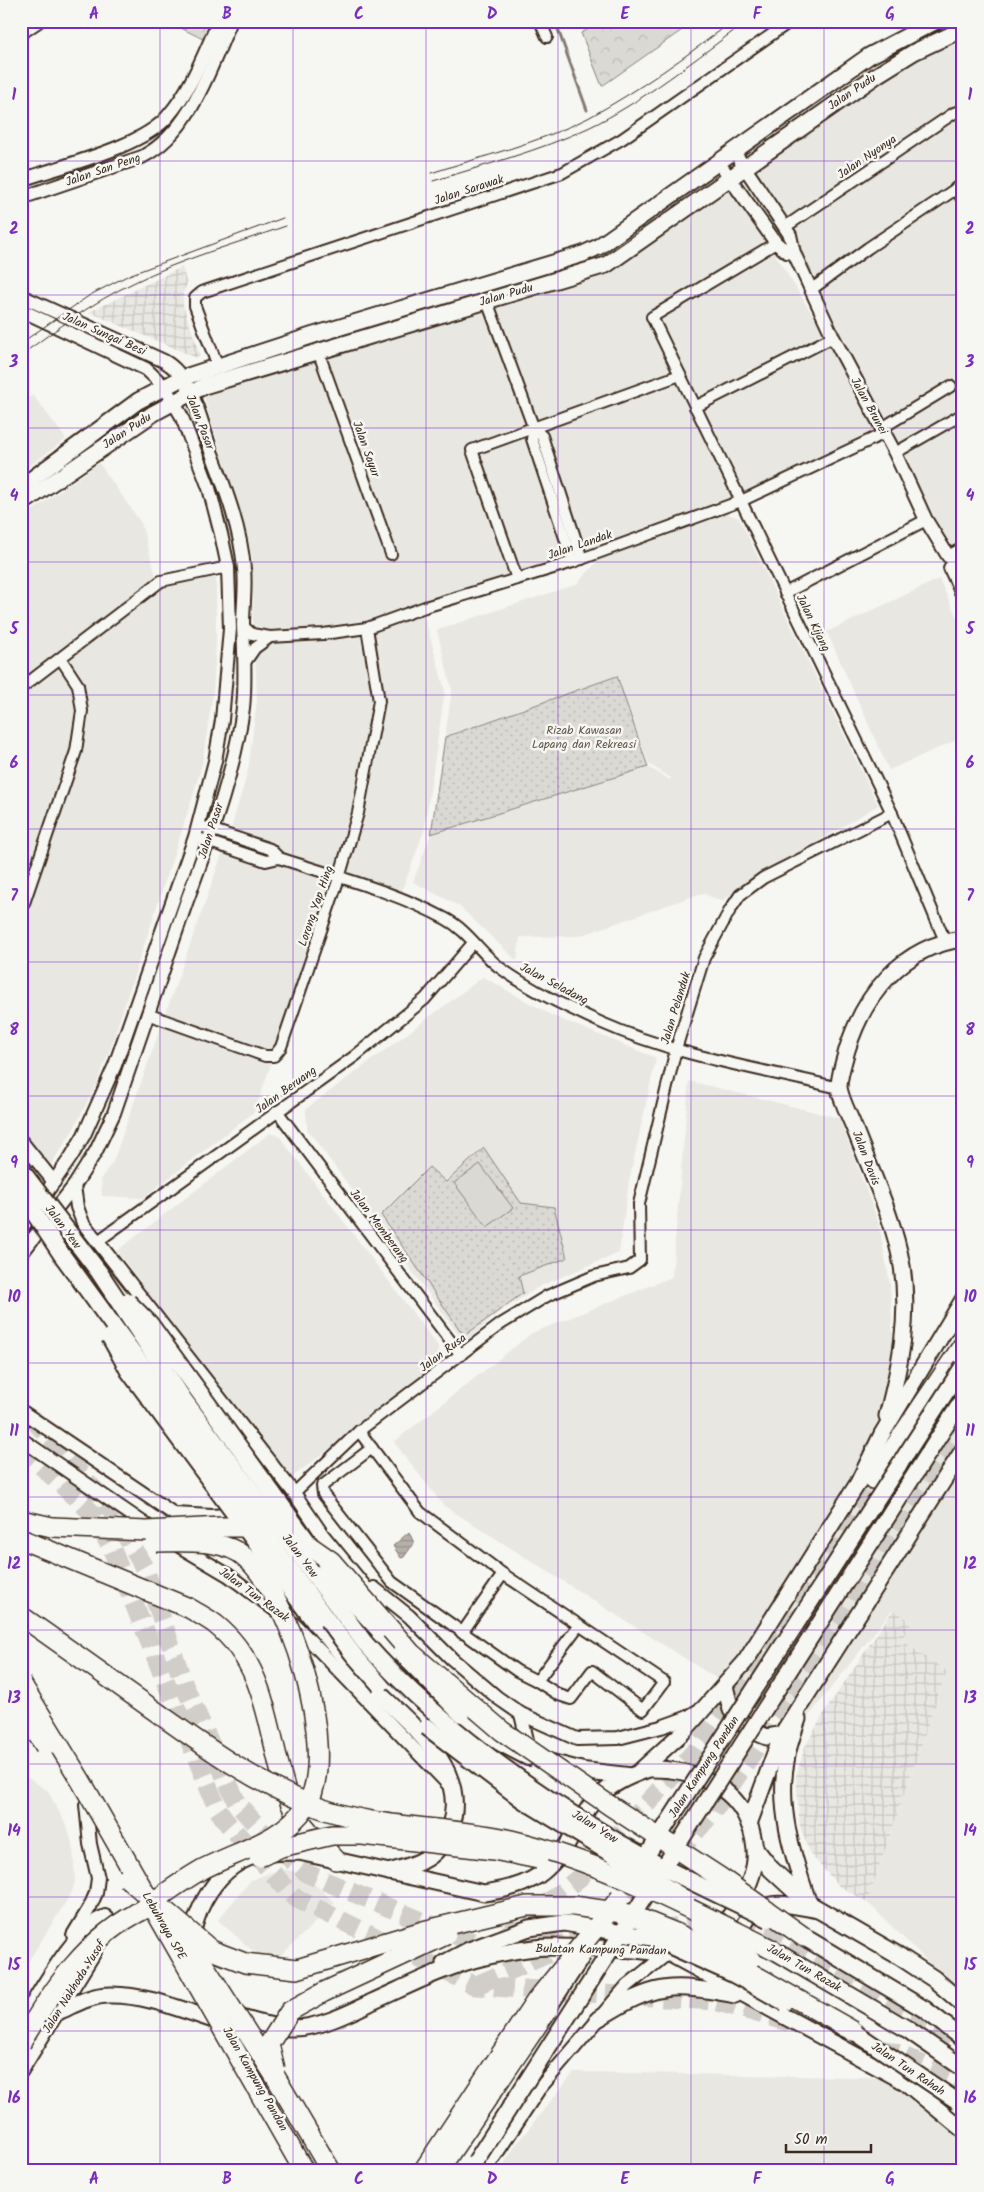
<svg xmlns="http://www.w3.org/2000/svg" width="984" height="2192" font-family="Kalam,sans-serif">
<defs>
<pattern id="industrial-grid" width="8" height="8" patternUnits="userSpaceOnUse" patternTransform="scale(1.25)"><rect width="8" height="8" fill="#e8e7e2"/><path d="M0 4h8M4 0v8" fill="none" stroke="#c8c6c1"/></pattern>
<pattern id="forest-crowns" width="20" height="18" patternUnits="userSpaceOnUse" patternTransform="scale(1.25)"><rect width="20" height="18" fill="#dad9d3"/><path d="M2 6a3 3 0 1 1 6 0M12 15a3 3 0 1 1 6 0" fill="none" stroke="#bcbab5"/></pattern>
<pattern id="park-dots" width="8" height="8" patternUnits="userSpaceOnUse" patternTransform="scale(1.25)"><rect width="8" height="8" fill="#dad9d3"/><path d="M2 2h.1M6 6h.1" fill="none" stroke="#bcbab5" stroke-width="1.8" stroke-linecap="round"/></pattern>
<pattern id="water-rules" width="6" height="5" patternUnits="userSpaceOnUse" patternTransform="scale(1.25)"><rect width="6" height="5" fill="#b6b0a9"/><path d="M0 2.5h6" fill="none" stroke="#958f89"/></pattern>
</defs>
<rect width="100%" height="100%" fill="#f6f6f2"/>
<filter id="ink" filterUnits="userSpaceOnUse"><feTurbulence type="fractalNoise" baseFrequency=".02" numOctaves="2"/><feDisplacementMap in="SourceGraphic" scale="10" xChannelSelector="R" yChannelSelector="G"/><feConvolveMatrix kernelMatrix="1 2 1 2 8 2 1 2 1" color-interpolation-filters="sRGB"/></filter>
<g filter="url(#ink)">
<g fill="#e8e7e2">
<polygon points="963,42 963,571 838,335 799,248 793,227 754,170 866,92 924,55"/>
<polygon points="729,190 765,238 824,333 875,431 748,491 585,550 367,621 279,631 253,626 252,555 203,394 606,272"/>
<polygon points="33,395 66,439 21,472 21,404"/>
<polygon points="99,463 141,523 159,587 216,574 216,642 213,693 202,764 193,796 110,1049 96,1085 73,1130 50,1166 21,1128 21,519"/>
<polygon points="723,512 739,518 878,805 721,901 702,893 579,936 520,937 517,961 459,906 413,882 431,834 648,767 670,780 671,778 649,764 614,677 445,737 452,690 437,630 577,584 599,560"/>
<polygon points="939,579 963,631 963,737 889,770 827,632"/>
<polygon points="423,612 445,690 424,831 401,894 336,872 255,1111 143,1198 102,1196 101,1178 113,1162 231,829 248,771 257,700 255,654 273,641 342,636 373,631"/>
<polygon points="483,977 553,1016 656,1058 629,1181 619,1253 540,1286 497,1314 465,1343 307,1129 306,1109"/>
<polygon points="689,1081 839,1118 878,1221 890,1284 893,1343 887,1375 963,1425 963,1996 867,1902 947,1671 901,1640 912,1622 892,1610 798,1730 443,1505 394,1442 532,1333 672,1277"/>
<polygon points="270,1133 279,1136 438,1346 438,1366 287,1481 117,1251"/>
<polygon points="21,1773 48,1791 68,1829 73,1846 75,1881 72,1892 21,1973"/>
<polygon points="281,1869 302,1873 335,1903 270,1966 218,1920 251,1880"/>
<polygon points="574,2072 900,2078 963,2130 963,2171 500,2171 515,2146"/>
</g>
<g fill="url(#industrial-grid)">
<polygon points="182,267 187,284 183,292 183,305 200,355 197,358 89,312"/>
<polygon points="893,1610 912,1622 901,1640 947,1671 867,1902 839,1886 811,1855 800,1827 796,1776 805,1747 826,1710"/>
</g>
<g fill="url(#forest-crowns)" stroke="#8a8278">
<polygon points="183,21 213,21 205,40 181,28"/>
<polygon points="604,21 695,21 602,86 581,33"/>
</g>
<g fill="url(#park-dots)" stroke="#8a8278">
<polygon points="617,676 648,767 431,834 445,737"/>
<polygon points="484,1148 521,1203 554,1207 567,1258 519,1276 523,1293 464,1336 381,1215 429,1167 446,1182"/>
</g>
<polygon fill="#dad9d3" stroke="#8a8278" points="480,1164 513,1208 487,1227 454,1183"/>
<polygon fill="url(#water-rules)" stroke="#857a71" points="409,1532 414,1543 404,1557 401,1558 393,1546"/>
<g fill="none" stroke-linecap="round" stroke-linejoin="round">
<polyline stroke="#857a71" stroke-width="3" points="555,21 587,110"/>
<g stroke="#d1cdc8" stroke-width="19" stroke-dasharray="19 9" stroke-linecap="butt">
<polyline points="32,1418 110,1508 145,1569 184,1685 237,1803 272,1843 308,1874 489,1949 494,1948"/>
<polyline points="21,1447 91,1512 111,1547 217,1808 228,1824 295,1898 476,1986 715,2001 896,2053 949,2076 963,2086"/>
<polyline points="677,1853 712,1813 852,1605 963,1430"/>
<polyline points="608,1914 630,1900 655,1876"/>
<polyline points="658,1929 745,1918 957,2041"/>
<polyline points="504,1937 579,1878 696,1750 873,1479"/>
<polyline points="541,1942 601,1935"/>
<polyline points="479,1984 550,1953 567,1942"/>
</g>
<g stroke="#3b2a1e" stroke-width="14">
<g id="minor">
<polyline points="540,21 547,37"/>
<polyline points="21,34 40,21"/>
<polyline points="956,188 963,201"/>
<polyline points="785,227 954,113 963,110"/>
<polyline points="776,243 652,317 890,809 945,941"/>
<polyline points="812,289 868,248 963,184"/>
<polyline points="487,301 534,429 542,436 582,559"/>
<polyline points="318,351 391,554"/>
<polyline points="218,367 195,306 195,298 202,292 562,173 622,139 791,21"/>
<polyline points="695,407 833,337"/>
<polyline points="882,428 951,386"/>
<polyline points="534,429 532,439 573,562"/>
<polyline points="895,453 963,414"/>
<polyline points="948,556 963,548"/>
<polyline points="517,579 472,450 680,375"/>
<polyline points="785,593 926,520"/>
<polyline points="243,626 252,634 270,637 323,634 367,628 425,607 573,562 741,501 885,433"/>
<polyline points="246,661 255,648 270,637"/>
<polyline points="21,688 161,581 228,567"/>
<path d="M198,825L270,849L279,858C334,876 394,891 446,919C467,930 480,952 499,967C530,990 567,1007 602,1023C676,1056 761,1069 839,1088"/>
<polyline points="201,839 266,861 279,858"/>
<polyline points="21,912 76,751 82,711 78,685 61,659"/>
<polyline points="147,1014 265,1056 274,1056 281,1047 339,878 358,813 379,701 367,628"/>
<polyline points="277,1111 461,1355"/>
<polyline points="98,1241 355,1056 425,999 473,943"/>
<polyline points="359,1431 420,1512 503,1574 664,1682 643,1710 592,1671 571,1699 559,1695 537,1681"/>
<polyline points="372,1448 322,1486 323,1494 392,1582 517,1671 537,1681 579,1625"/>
<polyline points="294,1493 359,1431 501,1324 547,1296 594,1276 629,1268 640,1260 639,1204 676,1049 704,958 730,910 740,895 763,878 892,813"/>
<polyline points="462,1633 503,1574"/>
</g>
</g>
<g stroke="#3b2a1e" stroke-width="16">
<g id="tertiary">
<polyline points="739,159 790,235 794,253 833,337 895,453 926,520 948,556 955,561 963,577"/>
<polyline points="724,170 776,243 787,252 794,253"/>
<path d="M21,180C61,166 143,147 168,116C192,88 204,54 219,21"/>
<path d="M21,198L142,157C192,131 209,69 231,21"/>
<path d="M21,296L164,361C193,377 201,422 211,451C225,488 241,529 244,569C246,587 243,606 243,625C244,653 246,680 243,708C234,776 208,842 185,906C161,975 138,1044 114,1113L96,1151L74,1186L21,1254"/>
<polyline points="21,310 146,369 164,386 181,415 209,488 221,534 228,567 230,629 222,720 215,761 195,837 115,1065 84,1135 71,1157 21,1229"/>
<polyline points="950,568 963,596"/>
<polyline points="21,1141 54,1182"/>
<polyline points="74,1186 77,1207 83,1223 294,1493 322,1534 380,1605"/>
<polyline points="21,1411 174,1514 212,1516 241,1514"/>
<polyline points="21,1439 155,1531"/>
<polyline points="174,1543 228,1575 294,1624 448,1784"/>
<polyline points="374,1588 409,1616 452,1659 498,1698 521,1714 577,1739 618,1738 661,1727 686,1718 699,1710"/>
<polyline points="521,1714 527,1740"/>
<polyline points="73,1935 90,1907 96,1893 98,1878 90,1844 86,1805"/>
<path d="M21,2021C39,1993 74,1926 105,1916L111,1921L108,1933"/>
<polyline points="21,2072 95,1952"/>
<polyline points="485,2171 539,2089 627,1986 668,1953"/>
</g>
</g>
<g stroke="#3b2a1e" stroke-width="19">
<g id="secondary">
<polyline points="21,487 138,401 182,378 314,335 583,254 598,247 869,56 936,21"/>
<polyline points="21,504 154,413 204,386 606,265 877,75 914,52 963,29"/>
<path d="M887,1416C900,1367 910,1317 902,1266C894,1219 872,1174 855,1130C851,1119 840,1098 839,1087C839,1076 844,1061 847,1050C864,995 902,946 963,939"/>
<polyline points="725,1686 731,1710 748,1729 767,1737 782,1734"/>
<path d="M798,1719C794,1731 789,1744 787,1756C776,1807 793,1856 809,1904"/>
<path d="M649,1769C702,1768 750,1792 755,1850C758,1880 730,1923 706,1939C698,1945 679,1951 669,1953C658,1955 645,1950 634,1950C602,1949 567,1945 534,1948C518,1950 501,1953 485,1957C446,1966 410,1985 374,2001C351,2012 320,2028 294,2028C279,2029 260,2023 245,2019C230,2014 210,2002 201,1987C176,1947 202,1883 240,1862C258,1852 279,1852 299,1852L484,1893C533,1886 549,1874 575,1832C581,1821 587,1807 596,1799C611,1784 629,1776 649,1769Z"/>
<polyline points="640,1771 683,1732 745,1662 858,1483 882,1434 963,1300"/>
<polyline points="749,1824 782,1734 963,1450"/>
<path d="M733,1941C739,1933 744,1922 751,1915C769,1897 796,1906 818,1910"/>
<polyline points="668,1953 905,2082 963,2130"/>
<polyline points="444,1963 469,1950 529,1928"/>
<path d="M58,2012C74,2005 91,1995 109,1995C147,1994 187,2012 223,2023"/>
<path d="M598,2019C655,1983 670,1983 735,1995"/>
</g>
</g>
<g stroke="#3b2a1e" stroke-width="20">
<g id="primary">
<path d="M314,1621C331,1641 348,1662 366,1681C404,1720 471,1766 450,1827C440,1857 418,1865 390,1872"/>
<polyline points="461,1714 499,1742 528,1757"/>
<polyline points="552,1763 583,1771 628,1776"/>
<polyline points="756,1850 771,1869 809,1904 899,1956 934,1979 963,2004"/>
<polyline points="804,1937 924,2009 963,2039"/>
<polyline points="773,1950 907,2029 963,2068"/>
</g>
</g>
<g stroke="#3b2a1e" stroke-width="22">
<g id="motorway">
<polyline points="873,1479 963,1345"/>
<polyline points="21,1520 52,1527"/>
<path d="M189,1608C197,1613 207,1618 215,1624C270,1668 267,1736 288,1797C296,1822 318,1841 336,1860"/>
<polyline points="322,2156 331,2171"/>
</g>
</g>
<use href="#minor" stroke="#f6f6f2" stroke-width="10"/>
<use href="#tertiary" stroke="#f6f6f2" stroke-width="12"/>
<use href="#secondary" stroke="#f6f6f2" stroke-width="15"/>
<use href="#primary" stroke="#f6f6f2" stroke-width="16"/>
<use href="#motorway" stroke="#f6f6f2" stroke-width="19"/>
<g stroke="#3b2a1e" stroke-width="1">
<path d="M431,173C483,156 539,143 588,118C640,90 686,56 733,21"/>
<path d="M433,181C485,165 539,151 588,128C643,102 698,57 747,21"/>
<polyline points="21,343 90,295 129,275 283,218"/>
<path d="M21,355C57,329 93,302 133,283C181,259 235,244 286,226"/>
</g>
<g stroke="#3b2a1e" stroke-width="19" stroke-linecap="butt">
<g id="secondary-bridge">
<polyline points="640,1866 963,1366"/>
<polyline points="529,1928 564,1923 652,1938 732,1974 785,2003"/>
<polyline points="542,2018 583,1955"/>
<polyline points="843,2028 853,2031 957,2101"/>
<polyline points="475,2162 963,1399"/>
</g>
</g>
<g stroke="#3b2a1e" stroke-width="20" stroke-linecap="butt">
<g id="primary-bridge">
<path d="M21,1170L99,1272L184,1400L364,1642C443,1732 548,1804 653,1862C691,1882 730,1900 769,1919"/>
<polyline points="21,1193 62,1255 322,1613 353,1654 380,1685"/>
<polyline points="128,1302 150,1324 310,1545"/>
<polyline points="110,1337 129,1371 314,1621"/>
<polyline points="326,1567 344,1592 379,1630"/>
<polyline points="401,1653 461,1714"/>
<polyline points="427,1727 523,1800 686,1899"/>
</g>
</g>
<g stroke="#3b2a1e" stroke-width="22" stroke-linecap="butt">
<g id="motorway-bridge">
<polyline points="52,1527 147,1531 222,1527 264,1527 278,1529 295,1536 331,1561 411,1653 502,1731 609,1805 721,1878 804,1937"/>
<polyline points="21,1539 189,1608"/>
<path d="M21,1616C67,1648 113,1681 158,1713C210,1750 260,1786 320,1808C378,1829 450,1826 511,1840C603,1862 688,1908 773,1950"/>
<polyline points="21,1683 81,1781 304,2171"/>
<polyline points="21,1709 45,1746"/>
<polyline points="259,1857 281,1847 332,1835 362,1835 494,1850 538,1859"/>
<polyline points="127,1878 211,1950 245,1963 297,1969 423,1931 527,1906 574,1906 629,1914 678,1934 726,1959 853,2031"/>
<path d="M135,1914C157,1900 178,1883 201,1870C237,1851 283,1841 306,1806C341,1754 289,1584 238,1552C215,1539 181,1542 156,1542"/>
<polyline points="699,1924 750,1959"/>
<polyline points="184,1934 275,2076 322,2156"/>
<path d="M21,2043C52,1990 87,1936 145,1909"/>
<polyline points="275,2069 269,2044 290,2011 324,1992 446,1935"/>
<polyline points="423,2171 536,2001 620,1898"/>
<polyline points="438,2171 548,2009"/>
</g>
</g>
<use href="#secondary-bridge" stroke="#f6f6f2" stroke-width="15"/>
<use href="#primary-bridge" stroke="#f6f6f2" stroke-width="16"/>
<use href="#motorway-bridge" stroke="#f6f6f2" stroke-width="19"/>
</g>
</g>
<path fill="none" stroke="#7b2cbf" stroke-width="1" stroke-opacity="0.55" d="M160,21V2171M293,21V2171M426,21V2171M558,21V2171M691,21V2171M824,21V2171M21,161H963M21,295H963M21,428H963M21,562H963M21,695H963M21,829H963M21,962H963M21,1096H963M21,1230H963M21,1363H963M21,1497H963M21,1630H963M21,1764H963M21,1897H963M21,2031H963"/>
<g text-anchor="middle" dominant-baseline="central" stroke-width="5" stroke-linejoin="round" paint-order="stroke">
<g font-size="12" fill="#3b2a1e" stroke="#f6f6f2">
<text transform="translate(852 92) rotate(-34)">Jalan Pudu</text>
<text transform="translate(867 157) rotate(-34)">Jalan Nyonya</text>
<text transform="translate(103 170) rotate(-19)">Jalan San Peng</text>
<text transform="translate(469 190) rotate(-18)">Jalan Sarawak</text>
<text transform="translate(506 295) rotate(-16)">Jalan Pudu</text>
<text transform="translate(104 334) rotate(24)">Jalan Sungai Besi</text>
<text transform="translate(869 406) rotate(61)">Jalan Brunei</text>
<text transform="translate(200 422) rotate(69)">Jalan Pasar</text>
<text transform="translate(127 431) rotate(-33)">Jalan Pudu</text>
<text transform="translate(366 449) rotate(70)">Jalan Sayur</text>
<text transform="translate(580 545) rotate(-19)">Jalan Landak</text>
<text transform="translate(813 623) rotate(64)">Jalan Kijang</text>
<text transform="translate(211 831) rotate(-72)">Jalan Pasar</text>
<text transform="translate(316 906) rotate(-71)">Lorong Yap Hing</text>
<text transform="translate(554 984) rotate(28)">Jalan Seladang</text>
<text transform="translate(676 1008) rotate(-73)">Jalan Pelanduk</text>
<text transform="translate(286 1090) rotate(-36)">Jalan Beruang</text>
<text transform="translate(866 1158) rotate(69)">Jalan Davis</text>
<text transform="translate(379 1226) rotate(53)">Jalan Memberang</text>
<text transform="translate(63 1227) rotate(53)">Jalan Yew</text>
<text transform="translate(443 1353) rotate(-37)">Jalan Rusa</text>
<text transform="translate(300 1556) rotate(53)">Jalan Yew</text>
<text transform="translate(254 1595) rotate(36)">Jalan Tun Razak</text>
<text transform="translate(704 1767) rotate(-57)">Jalan Kampung Pandan</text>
<text transform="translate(595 1827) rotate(32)">Jalan Yew</text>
<text transform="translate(164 1926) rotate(60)">Lebuhraya SPE</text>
<text transform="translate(601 1950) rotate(1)">Bulatan Kampung Pandan</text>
<text transform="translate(804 1968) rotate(30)">Jalan Tun Razak</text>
<text transform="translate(74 1987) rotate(-58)">Jalan Nakhoda Yusof</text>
<text transform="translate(908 2069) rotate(34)">Jalan Tun Rahah</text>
<text transform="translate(255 2079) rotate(60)">Jalan Kampung Pandan</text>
</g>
<g font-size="12" fill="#63564b" stroke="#f6f6f2">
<text x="584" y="730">Rizab Kawasan<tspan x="584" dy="14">Lapang dan Rekreasi</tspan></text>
</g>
</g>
<rect width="984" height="2192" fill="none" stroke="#f6f6f2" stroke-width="55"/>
<path d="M786 2144v8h85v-8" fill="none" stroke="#3b2a1e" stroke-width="2.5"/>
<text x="794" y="2144" font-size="15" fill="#3b2a1e" stroke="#f6f6f2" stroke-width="4" paint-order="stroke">50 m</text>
<rect x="28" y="28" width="928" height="2136" fill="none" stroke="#7b2cbf" stroke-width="2"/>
<g font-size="16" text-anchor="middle" font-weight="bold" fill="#7b2cbf">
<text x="94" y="19">A</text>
<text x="227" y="19">B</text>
<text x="359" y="19">C</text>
<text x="492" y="19">D</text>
<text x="625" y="19">E</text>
<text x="757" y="19">F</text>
<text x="890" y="19">G</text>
<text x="14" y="100">1</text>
<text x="970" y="100">1</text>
<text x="14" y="234">2</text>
<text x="970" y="234">2</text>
<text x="14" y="367">3</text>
<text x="970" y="367">3</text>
<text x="14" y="501">4</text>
<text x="970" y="501">4</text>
<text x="14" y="634">5</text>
<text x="970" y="634">5</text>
<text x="14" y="768">6</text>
<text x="970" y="768">6</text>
<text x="14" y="901">7</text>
<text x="970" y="901">7</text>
<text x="14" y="1035">8</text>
<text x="970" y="1035">8</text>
<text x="14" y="1168">9</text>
<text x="970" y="1168">9</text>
<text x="14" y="1302">10</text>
<text x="970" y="1302">10</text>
<text x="14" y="1436">11</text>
<text x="970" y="1436">11</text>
<text x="14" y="1569">12</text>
<text x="970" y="1569">12</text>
<text x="14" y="1703">13</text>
<text x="970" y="1703">13</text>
<text x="14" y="1836">14</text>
<text x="970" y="1836">14</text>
<text x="14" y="1970">15</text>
<text x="970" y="1970">15</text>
<text x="14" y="2103">16</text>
<text x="970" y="2103">16</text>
<text x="94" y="2184">A</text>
<text x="227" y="2184">B</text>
<text x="359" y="2184">C</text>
<text x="492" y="2184">D</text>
<text x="625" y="2184">E</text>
<text x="757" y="2184">F</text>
<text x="890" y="2184">G</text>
</g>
</svg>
